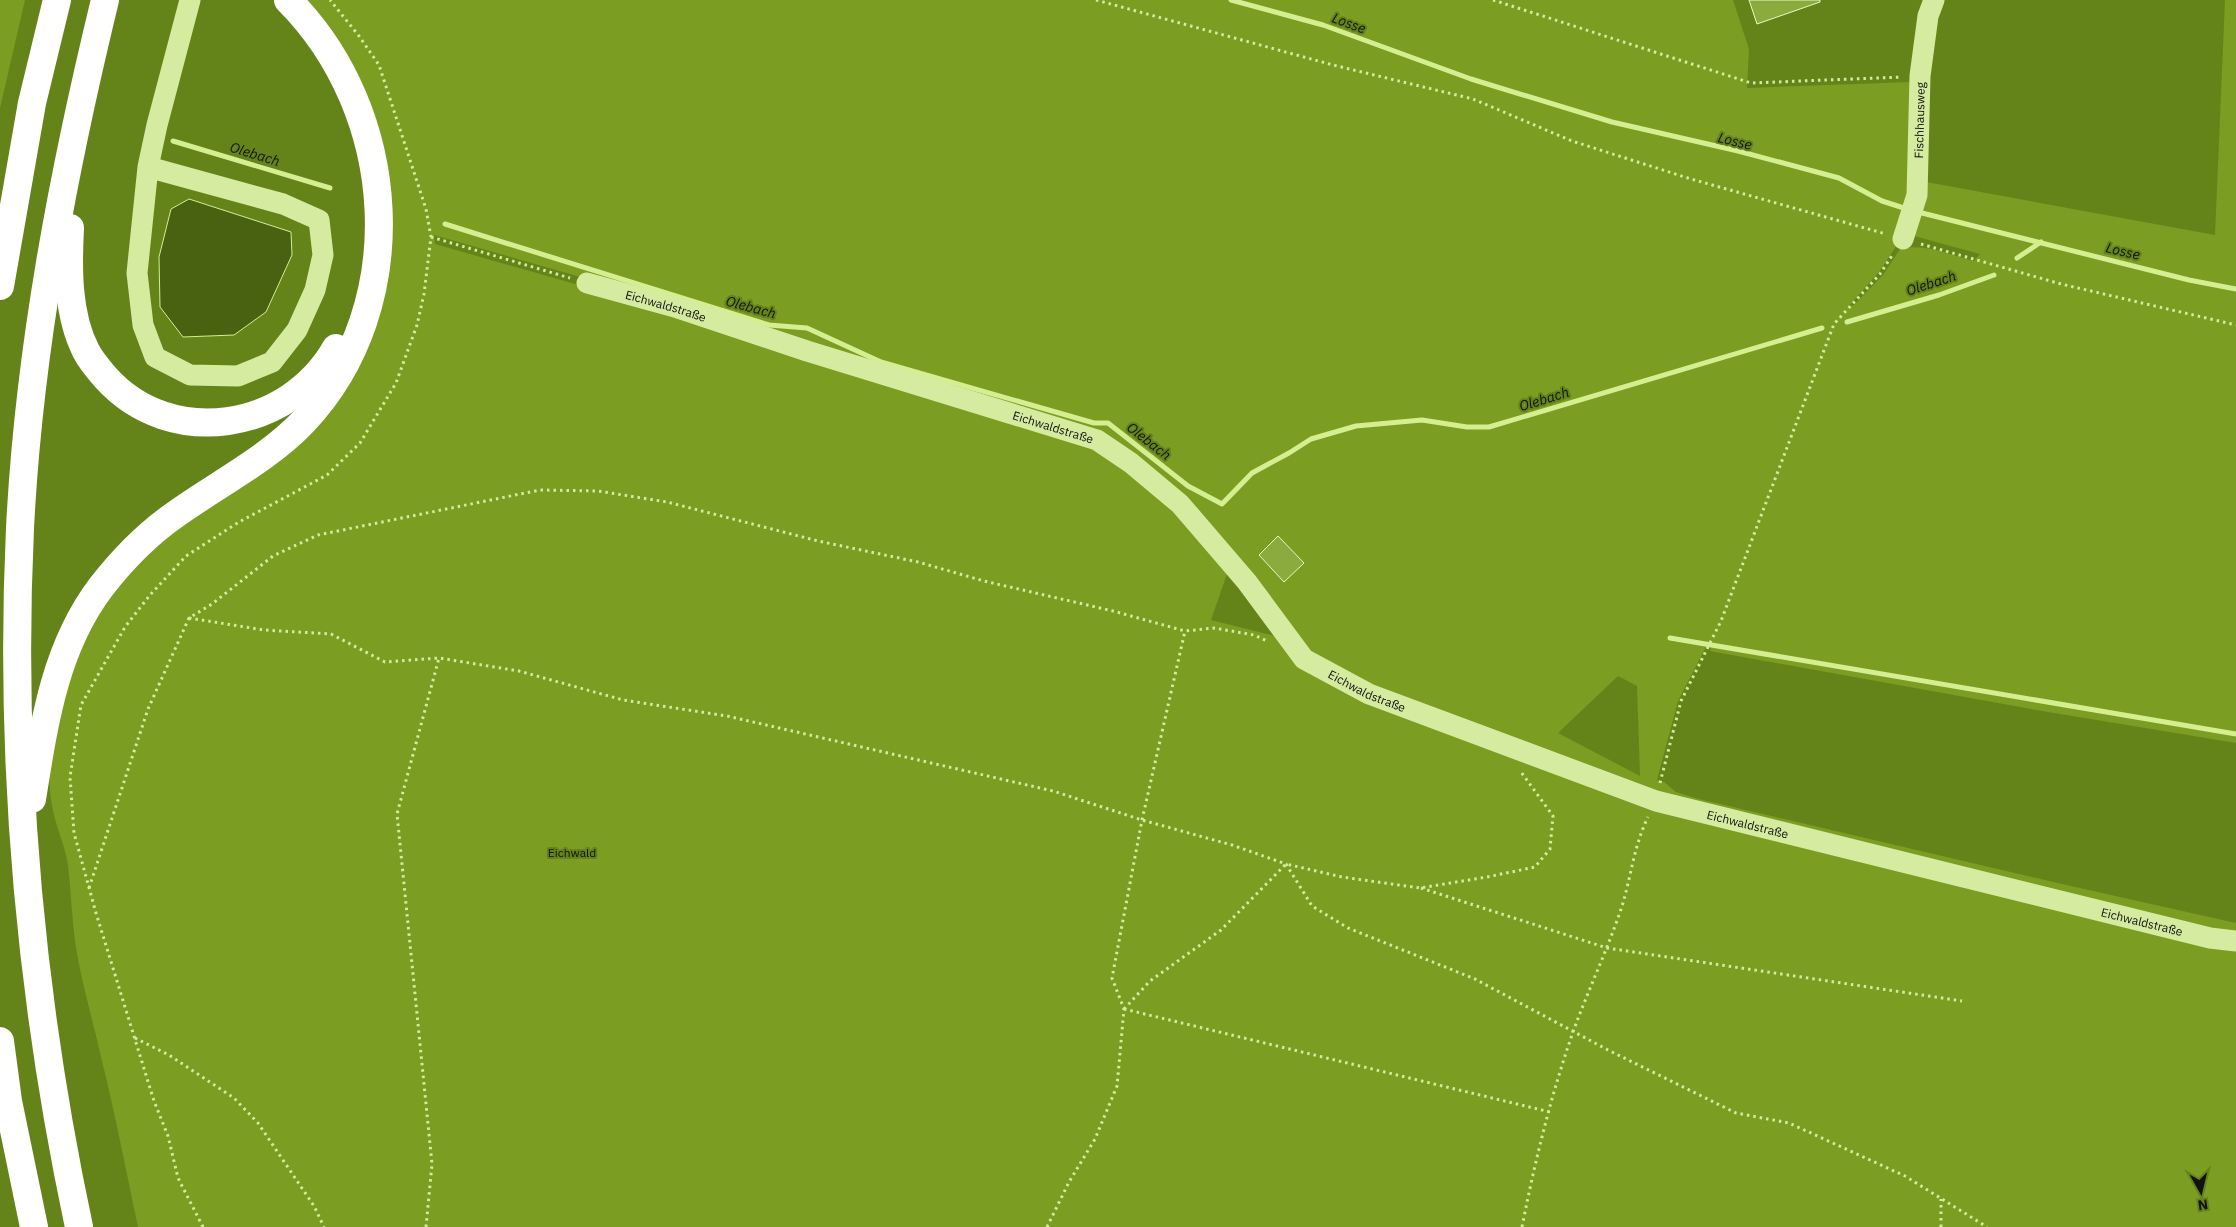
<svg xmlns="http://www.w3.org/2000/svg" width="2236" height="1227" font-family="'IBM Plex Sans',sans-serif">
<rect width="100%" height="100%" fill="#64841a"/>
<g fill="#7a9d22" fill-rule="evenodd">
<polygon points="0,0 25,0 0,108"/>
<path d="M296,0H1733L1749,49L1747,88L1912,82L1910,179L2215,235L2225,0H2236V743L2042,711L1710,651L1713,642L1709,641L1678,701L1657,780L1664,782L1676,792L1699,799L2062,884L2236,923V1227H138C126,1170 115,1113 101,1057C93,1021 82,984 76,948C72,920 71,892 68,865C65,846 57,829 53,811C46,777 49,741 58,707C74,645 105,584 156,542C177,525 202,510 224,494C253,474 283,456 306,430C409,315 412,164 326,38C317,25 306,12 296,0ZM434,235L678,305L866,367L1099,437C1146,466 1190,503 1226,545C1251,575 1271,610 1295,641L1211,620L1227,574L1208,541L1131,469L1094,443L617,296L435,244ZM1914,236L1980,254L1974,261C1950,255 1925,243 1900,249L1883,275L1854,305L1849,306L1879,272L1899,242ZM1618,676L1637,686L1640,776L1558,733Z"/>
</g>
<polygon fill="#486211" stroke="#d4ee91" points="189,199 291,232 292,255 266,312 234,335 183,337 160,307 159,257 171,209"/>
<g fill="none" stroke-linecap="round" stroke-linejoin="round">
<g stroke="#d4ee91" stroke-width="5">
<polyline points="1231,0 1323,25 1471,79 1612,122 1738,151 1839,178 1882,201 1907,209"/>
<polyline points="173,141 330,188"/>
<polyline points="1918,212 2189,280 2236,289"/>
<polyline points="445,224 769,325 807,328 881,362 1094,423 1108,423 1188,486 1222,504 1252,473 1289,453 1311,439 1356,426 1422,420 1467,427 1489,427 1822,328"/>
<polyline points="2017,258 2041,242"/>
<polyline points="1847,322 1939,295 1994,275"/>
<polyline points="1670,638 2236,734"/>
</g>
</g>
<g fill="#8bab3e" stroke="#e9f8c4">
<polygon points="1749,0 1820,0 1820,2 1757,24"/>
<polygon points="1278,536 1304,563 1284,582 1259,555"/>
</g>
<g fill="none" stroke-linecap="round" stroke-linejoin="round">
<g stroke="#d5eb9f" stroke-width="3" stroke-dasharray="2.5 4" stroke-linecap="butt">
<polyline points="1096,0 1333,65 1473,99 1572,141 1691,179 1886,234"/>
<polyline points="1493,0 1751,83 1902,77"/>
<polyline points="431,237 570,278"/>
<polyline points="1921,244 2061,284 2236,325"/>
<polyline points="189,618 264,630 331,634 385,662 439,658 519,671 623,700 727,716 1053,791 1142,820 1232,845 1286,864 1312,906 1348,928 1475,979 1608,1050 1736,1113 1789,1123 1905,1176 1987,1227"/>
<polyline points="1660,783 1681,701 1721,621 1834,324 1880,274 1893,254"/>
<polyline points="89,888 148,709 189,618 212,604 273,556 318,535 540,490 598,491 667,502 818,541 918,562 984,581 1113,611 1185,631 1214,628 1254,635 1267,641"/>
<polyline points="1421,888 1607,948 1962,1001"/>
<polyline points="1124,1009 1150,981 1221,930 1286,864 1342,877 1420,888 1487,877 1535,867 1550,849 1553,816 1521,772"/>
<polyline points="1124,1009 1550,1112"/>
<polyline points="135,1038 169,1055 234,1098 258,1123 314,1206 324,1227"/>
<polyline points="203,1227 178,1178 168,1136 154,1101 96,913 74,833 70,777 81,705 125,627 150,595 186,556 239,522 327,475 360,443 396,383 417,325 424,294 431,237 426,209 379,65 359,36 330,0"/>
<polyline points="426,1227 432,1164 397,814 439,658"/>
<polyline points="1047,1227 1069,1182 1095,1139 1117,1086 1124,1009 1112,978 1142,820 1185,631"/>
<path d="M1522,1227C1535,1161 1551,1095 1573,1032C1587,993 1605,955 1619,915C1631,882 1632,850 1648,817"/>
<polyline points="1941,1227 1941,1199"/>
</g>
<g stroke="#d5eb9f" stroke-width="21">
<polyline points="148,167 283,204 319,220 323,255 315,290 297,330 272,362 238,376 190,375 155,357 143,325 137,273 148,167 157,125 190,0"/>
<path id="s1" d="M1903,239L1917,195L1920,76L1928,16L1934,0"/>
<path id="s2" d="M587,283L678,308L807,351L1097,440L1131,463L1180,504L1247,582L1304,659L1369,694L1656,801L2210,938L2236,941"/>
</g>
<g stroke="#fff" stroke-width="28">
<path d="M70,228C68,267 67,314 86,351C91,361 99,370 106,378C171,450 289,431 336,348"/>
<polyline points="0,286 32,103 57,0"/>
<path d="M32,799C44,725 54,649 101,587C122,560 147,534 176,514C218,484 268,459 304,421C413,305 399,111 288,0"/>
<polyline points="0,1041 8,1101 34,1227"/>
<path d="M79,1227C30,997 9,763 20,528C29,350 63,173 105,0"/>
</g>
</g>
<g text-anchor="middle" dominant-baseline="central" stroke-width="4" stroke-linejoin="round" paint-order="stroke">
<g font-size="12" fill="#111" stroke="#64841a">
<text stroke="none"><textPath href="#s1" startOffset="121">Fischhausweg</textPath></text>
<text stroke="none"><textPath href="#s2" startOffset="82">Eichwaldstraße</textPath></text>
<text stroke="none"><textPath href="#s2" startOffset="488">Eichwaldstraße</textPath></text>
<text stroke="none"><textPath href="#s2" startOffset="908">Eichwaldstraße</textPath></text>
<text stroke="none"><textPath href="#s2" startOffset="1312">Eichwaldstraße</textPath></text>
<text stroke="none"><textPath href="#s2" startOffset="1718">Eichwaldstraße</textPath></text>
</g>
<g font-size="12" fill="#111" stroke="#64841a">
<text x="572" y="852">Eichwald</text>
</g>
<g font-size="14" font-style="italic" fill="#111" stroke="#64841a">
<text transform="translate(1349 23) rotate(20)">Losse</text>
<text transform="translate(1735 141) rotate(14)">Losse</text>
<text transform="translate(255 154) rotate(17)">Olebach</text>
<text transform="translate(2123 251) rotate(13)">Losse</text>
<text transform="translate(1931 283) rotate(-18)">Olebach</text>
<text transform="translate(751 307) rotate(15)">Olebach</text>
<text transform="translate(1544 399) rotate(-17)">Olebach</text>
<text transform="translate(1149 441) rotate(38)">Olebach</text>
</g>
</g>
<g transform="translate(2201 1192) rotate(172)" stroke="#64841a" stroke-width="4" paint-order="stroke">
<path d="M0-4L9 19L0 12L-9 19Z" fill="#111111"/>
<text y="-8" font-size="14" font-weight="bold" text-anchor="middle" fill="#111111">N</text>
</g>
</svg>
